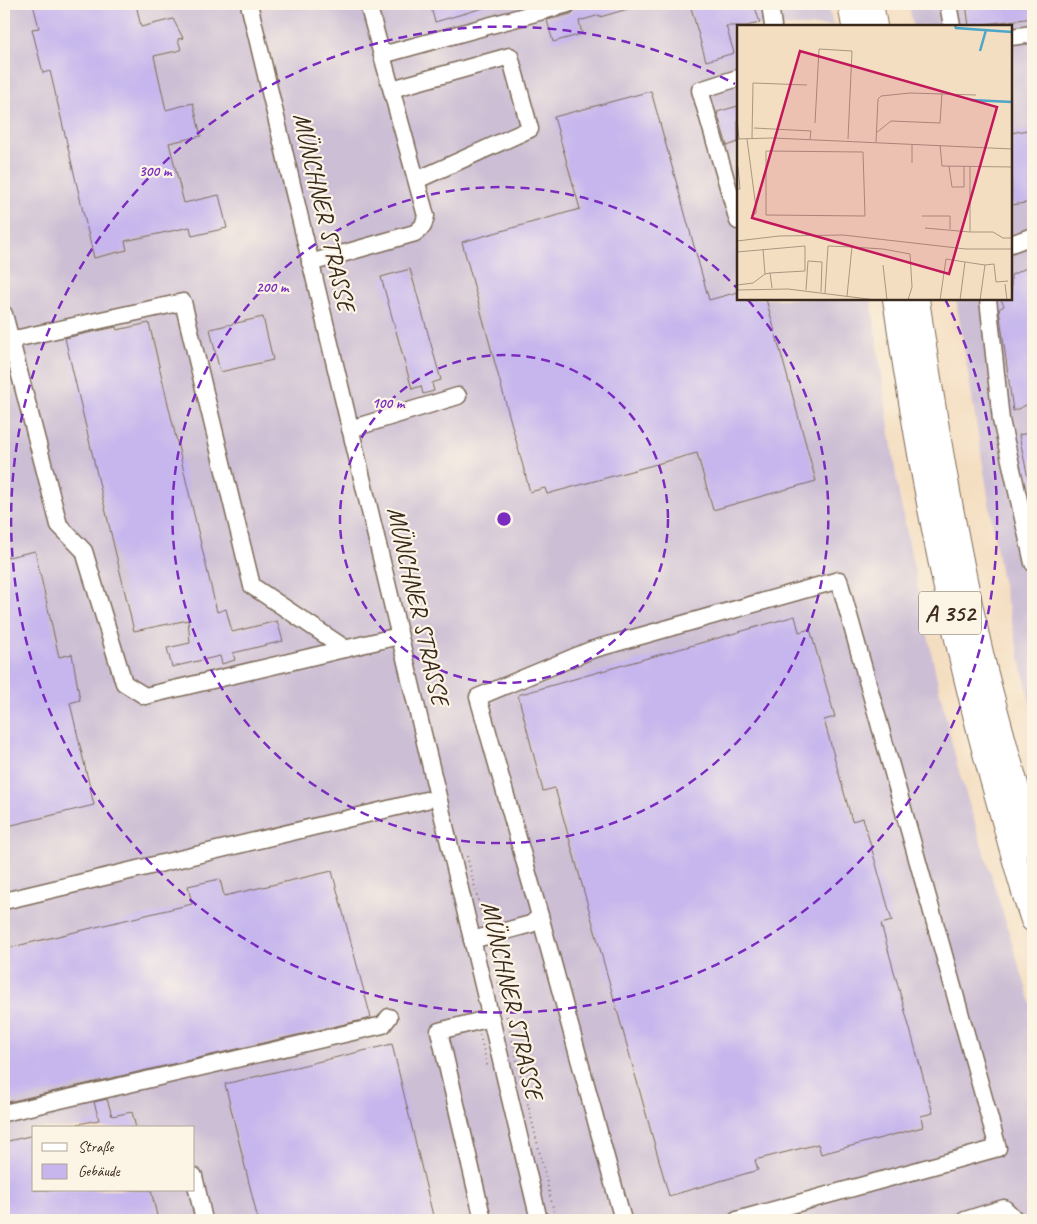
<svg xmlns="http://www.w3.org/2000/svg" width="1037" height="1224" font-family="Caveat,sans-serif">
<rect width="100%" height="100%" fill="#fcf5e5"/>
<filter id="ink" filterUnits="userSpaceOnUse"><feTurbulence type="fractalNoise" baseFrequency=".02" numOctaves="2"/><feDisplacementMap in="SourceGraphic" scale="10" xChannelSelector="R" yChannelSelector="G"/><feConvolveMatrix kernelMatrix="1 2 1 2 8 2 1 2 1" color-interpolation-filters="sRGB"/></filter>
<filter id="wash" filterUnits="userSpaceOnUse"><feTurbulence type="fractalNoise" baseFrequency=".0096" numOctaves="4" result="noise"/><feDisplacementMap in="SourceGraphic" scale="20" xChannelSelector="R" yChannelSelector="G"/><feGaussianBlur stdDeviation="1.12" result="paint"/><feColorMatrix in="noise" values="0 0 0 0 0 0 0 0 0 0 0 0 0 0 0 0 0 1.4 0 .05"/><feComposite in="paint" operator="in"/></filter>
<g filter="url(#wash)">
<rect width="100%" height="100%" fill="#f4dec1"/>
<g fill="#ccbed4" fill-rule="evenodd">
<path d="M4,4H828L833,26H738V299H871L898,490L938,684L958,768L1033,1010V1220H4ZM34,1128H194V1190H34Z"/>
<polygon points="909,4 1033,4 1033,715 1001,576 956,299 1011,299 1011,26 913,26"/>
</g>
<g id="blocks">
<g fill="#c6b6ed">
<polygon points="33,4 136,4 141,27 173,19 183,38 178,39 181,50 154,56 166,110 193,103 201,136 169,143 184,203 219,195 227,228 192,236 190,227 125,241 127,250 94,258 50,71 43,73 32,29 39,28"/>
<polygon points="430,4 490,4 490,6 435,22"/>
<polygon points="594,4 594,6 604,4 638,4 638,6 600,17 600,15 579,21 582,34 553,42 547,20 571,14 576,9"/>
<polygon points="690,4 754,4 760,23 746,26 726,26 734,53 706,61"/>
<polygon points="966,4 1033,4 1033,18 969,26"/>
<polygon points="651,91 709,300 738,292 738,299 766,299 816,481 713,510 697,453 547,494 545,488 530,492 462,242 580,209 554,117"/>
<polygon points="738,106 738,142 727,146 717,112"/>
<polygon points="1033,129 1033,202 1011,205 1011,133"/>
<polygon points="1033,265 1033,402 1013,411 999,309 1004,306 1001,299 1011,299 1011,275"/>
<polygon points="410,269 441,380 432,383 434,391 423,394 421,386 412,389 381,277"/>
<polygon points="263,317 273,360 220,372 210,329"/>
<polygon points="149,323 217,612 226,609 232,632 277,621 283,641 233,653 235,660 222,664 220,656 172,667 167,648 190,643 188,620 134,631 65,338 116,327 117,330"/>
<polygon points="1033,432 1033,482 1029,483 1019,435"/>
<polygon points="35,551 59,657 72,654 80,700 70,703 94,805 4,827 4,558"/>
<polygon points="795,616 799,632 810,629 835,717 824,720 852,821 863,818 892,921 881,924 933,1113 921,1116 923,1127 821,1154 818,1144 755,1160 758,1170 669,1196 555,788 543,791 518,695"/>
<polygon points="332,871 371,1018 4,1103 4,949 192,904 188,886 220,879 224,896"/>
<polygon points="392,1044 434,1220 258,1220 225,1084"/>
<polygon points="107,1099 112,1116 132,1112 136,1128 79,1128 78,1124 99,1120 94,1102"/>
<polygon points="34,1135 34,1190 151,1190 158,1220 4,1220 4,1142"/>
</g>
</g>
</g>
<g filter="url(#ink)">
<use href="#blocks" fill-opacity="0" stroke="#7c6957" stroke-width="1"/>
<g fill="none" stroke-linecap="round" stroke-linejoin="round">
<g stroke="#7c6957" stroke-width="19">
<g id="minor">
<polyline points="249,4 539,1220"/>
<polyline points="770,4 773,26"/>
<polyline points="948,4 952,26"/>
<polyline points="1011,37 1033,34"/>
<polyline points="382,55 568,4"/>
<polyline points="738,78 700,90 738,221"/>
<polyline points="392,89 510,56 530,129 417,180"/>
<polyline points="1011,244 1033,236"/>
<polyline points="310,263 415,233 423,226 426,216 368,4"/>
<polyline points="988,299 1001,420 1033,563"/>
<polyline points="4,314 59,525 84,551 124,683 145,696 399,636"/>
<polyline points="10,340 183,302 252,586 346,649"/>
<polyline points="350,429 458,396"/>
<polyline points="4,901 426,800"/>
<polyline points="472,940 531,924 540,916"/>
<polyline points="4,1113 383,1025 389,1017"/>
<polyline points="194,1176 204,1220"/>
<polyline points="483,1220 439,1031 491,1018"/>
<polyline points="623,1220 540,916 478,697 591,650 839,580 998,1148 737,1220"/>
<polyline points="965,1220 1004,1208 1016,1220"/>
</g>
</g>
<g stroke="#7c6957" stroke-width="26">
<g id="highway">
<polyline points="850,4 854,26"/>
<polyline points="871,4 875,26"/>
<path d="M895,299C920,470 952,641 1000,807C1011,845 1020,883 1033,920"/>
<path d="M917,299C935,424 956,551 986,674C1001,732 1017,789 1033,845"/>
</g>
</g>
<g stroke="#7c6957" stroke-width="2" stroke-dasharray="1 4" stroke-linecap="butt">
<polyline points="467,856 484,924"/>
<polyline points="490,948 556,1220"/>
<polyline points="480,1035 488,1069"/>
</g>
<use href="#minor" stroke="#fff" stroke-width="16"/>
<use href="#highway" stroke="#fff" stroke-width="24"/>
</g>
</g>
<g fill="none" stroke="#7b2cbf" stroke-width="2.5" stroke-dasharray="9 6">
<circle cx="504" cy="519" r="164"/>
<path d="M748 300A328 328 0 1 1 738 289"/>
<path d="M945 299A493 493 0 1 1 735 84"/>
</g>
<g text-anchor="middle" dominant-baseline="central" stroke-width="4.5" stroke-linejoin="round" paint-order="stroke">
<rect fill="#fcf5e5" stroke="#75675a" stroke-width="1" x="919" y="591.5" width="62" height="43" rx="4"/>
<g font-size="24" font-weight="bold" fill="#3b2a1e">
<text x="950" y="613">A 352</text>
</g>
<g font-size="25" fill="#3b2a1e" stroke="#fcf5e5">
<text transform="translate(324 212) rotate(77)">MÜNCHNER STRASSE</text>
<text transform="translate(418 606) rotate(77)">MÜNCHNER STRASSE</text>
<text transform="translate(512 1000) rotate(77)">MÜNCHNER STRASSE</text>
</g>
</g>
<g transform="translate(737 25)">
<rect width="275" height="275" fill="#f4dec1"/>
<path fill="none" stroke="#4ba6c9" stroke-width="2.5" d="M218,0L219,3L275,7M243,26L249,5M234,75L275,77"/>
<path fill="none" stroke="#aa9680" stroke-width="1" d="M0,94L2,114M78,98L82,24L115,26L111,114M17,103L74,106L73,114M139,108L154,96L203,98L205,68M15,113L16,58L70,60M0,114L36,113L275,124M10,114L19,183V188L14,191M139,117L141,74L144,71L173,68L239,70M175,119V138M203,120L205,141L275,142M29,126L126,127L128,191L29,190ZM212,141L215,162H227V141M0,164H3L1,142M185,191H213V204M188,203L233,207V142M233,207H256L266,213H275M0,216L42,211L106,210L229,224H275M26,224L28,249L33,248M0,227L68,221V246L33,248L35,263M146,240L150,275M248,240L257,239L259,257L271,256M268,259L270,275M0,260L16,258L28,249M0,265L51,264L139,275M69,265L71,236L85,237L84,267M88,268L91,221L115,222M110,271L115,222L146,224L173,229L175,262L171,275M203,275L209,234L228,237M223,275L228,237L248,240L243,275"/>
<path fill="#c2185b" fill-opacity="0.15" stroke="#c2185b" stroke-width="2.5" d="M63,26L260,82L212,249L15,193Z"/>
<rect width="275" height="275" fill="none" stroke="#3b2a1e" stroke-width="2.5"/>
</g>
<circle cx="504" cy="519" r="8" fill="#7b2cbf" stroke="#fcf5e5" stroke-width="2.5"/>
<g font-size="15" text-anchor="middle" font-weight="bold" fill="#7b2cbf" stroke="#fcf5e5" stroke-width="4.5" stroke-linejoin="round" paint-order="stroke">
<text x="155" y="176">300 m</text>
<text x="272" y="292">200 m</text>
<text x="388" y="408">100 m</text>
</g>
<rect width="1037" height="1224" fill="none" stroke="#fcf5e5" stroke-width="20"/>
<rect x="32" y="1126" width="162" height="65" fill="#fcf5e5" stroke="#afa495"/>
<rect x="42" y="1143" width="25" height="8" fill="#ffffff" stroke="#afa495"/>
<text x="78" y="1152" font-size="15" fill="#3b2a1e">Straße</text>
<rect x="42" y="1164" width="25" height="15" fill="#c6b6ed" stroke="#afa495"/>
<text x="78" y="1176" font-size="15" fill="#3b2a1e">Gebäude</text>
</svg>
